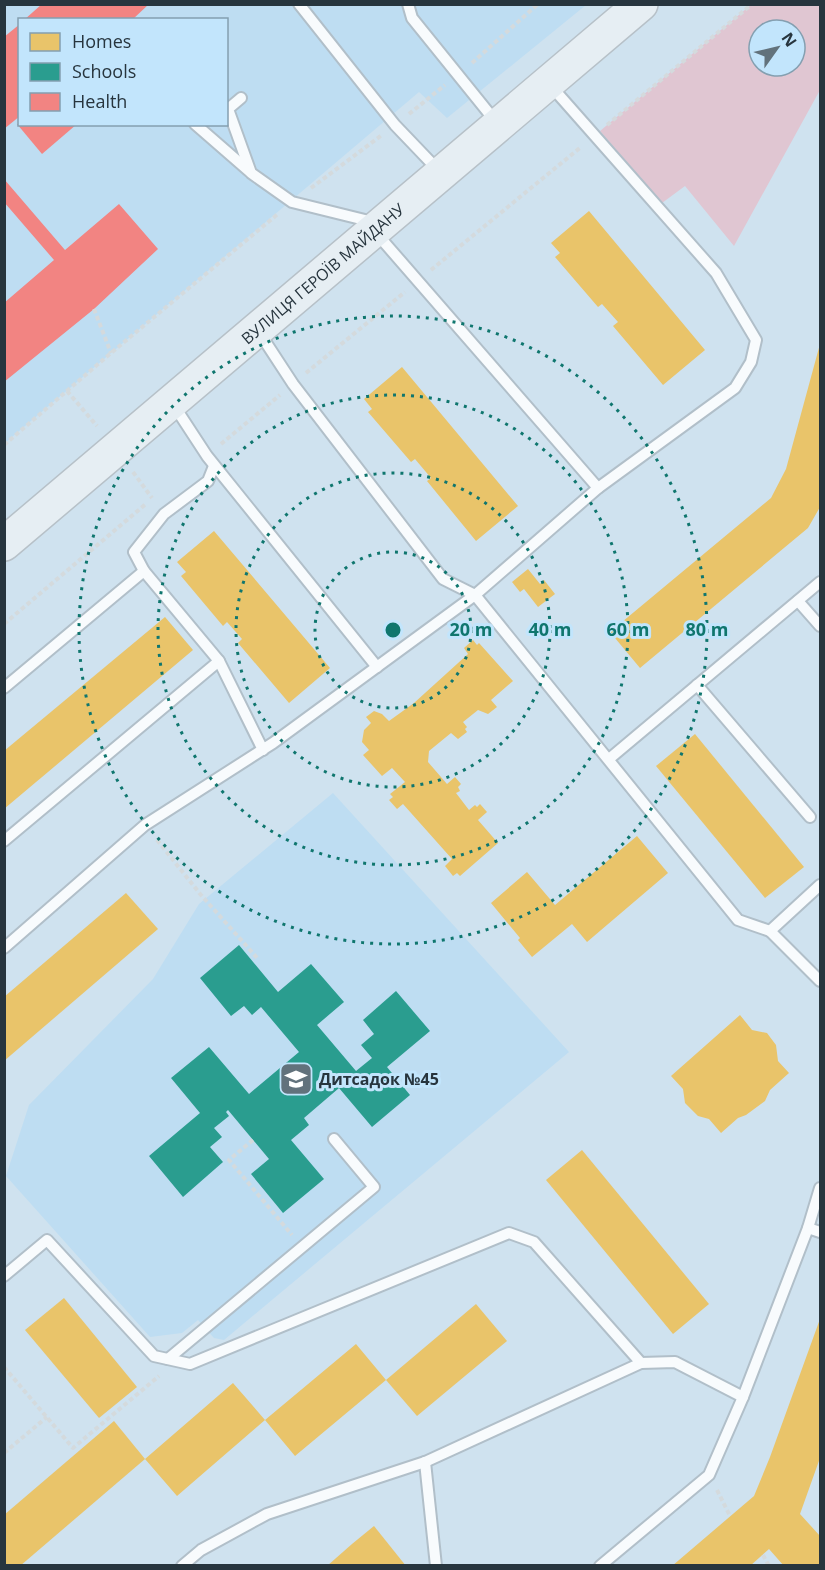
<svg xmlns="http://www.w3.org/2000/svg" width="825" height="1570" font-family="'Open Sans',sans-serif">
<rect width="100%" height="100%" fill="#cfe2ef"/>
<g fill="#beddf2" fill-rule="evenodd">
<path d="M5,5H586L447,118L419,92L5,443ZM20,20H226V124H20Z"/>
<polygon points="333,793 569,1052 224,1340 214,1338 198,1320 182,1333 150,1337 6,1176 29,1105 153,979 199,904"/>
</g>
<path fill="#e0c6d2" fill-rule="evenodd" d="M752,4L820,5V90L734,246L685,186L662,203L600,131ZM759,30H795V66H759Z"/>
<g fill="#e9c46a">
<polygon points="589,211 705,350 663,385 613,326 618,322 602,304 598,307 555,257 560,253 551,243"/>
<polygon points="820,344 820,507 808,528 640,668 610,632 771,498 786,469"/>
<polygon points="402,367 518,506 476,541 427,481 431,478 415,459 411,462 368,412 372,409 364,399"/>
<polygon points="214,531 330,668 289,703 238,643 242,639 227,622 223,626 181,576 186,572 177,562"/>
<polygon points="528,569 540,584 544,580 555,594 538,607 524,589 520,592 512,582"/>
<polygon points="165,617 193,650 4,809 4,751"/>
<polygon points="473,640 477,645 479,643 513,681 491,700 497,707 488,714 478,710 463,722 467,727 465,729 467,732 458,739 451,733 429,751 428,762 447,784 455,777 461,784 458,787 460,791 456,793 469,810 475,805 477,807 480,804 487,812 478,820 498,843 460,876 457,873 453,876 445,866 452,859 403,804 397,809 389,800 393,797 390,794 405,782 392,768 382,776 363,755 369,750 362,742 364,730 371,723 366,717 374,711 382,714 389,721 414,703 468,654 464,648"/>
<polygon points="695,734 804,867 765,898 656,766"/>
<polygon points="637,836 668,873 587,942 572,924 532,957 518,940 520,938 491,903 527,872 555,905"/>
<polygon points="126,893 158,929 4,1061 4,997"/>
<polygon points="740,1015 752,1030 767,1033 776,1045 778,1061 789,1073 770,1090 765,1101 746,1115 738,1118 721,1133 709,1119 698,1116 685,1103 683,1089 671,1076"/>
<polygon points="582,1150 709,1304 673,1334 546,1180"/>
<polygon points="64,1298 137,1387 99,1418 25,1330"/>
<polygon points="476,1304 507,1341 417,1416 386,1380"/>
<polygon points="820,1319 820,1458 800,1514 820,1536 820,1566 784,1566 769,1549 750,1566 672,1566 754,1496 770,1457"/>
<polygon points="356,1344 386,1380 295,1456 265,1420 177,1496 145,1459 233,1383 265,1420"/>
<polygon points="114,1421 145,1459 20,1566 4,1566 4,1515"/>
<polygon points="374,1526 406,1566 327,1566 352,1544"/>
</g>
<polygon fill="#2a9d8f" points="239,945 278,992 311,964 344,1002 317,1025 356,1071 372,1058 361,1045 374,1034 363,1020 396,991 430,1031 387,1067 410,1095 372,1127 339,1088 304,1118 309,1125 291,1140 324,1179 283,1213 251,1174 269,1159 228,1110 226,1112 229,1116 214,1128 222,1137 210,1147 223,1162 183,1197 149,1156 200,1113 171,1078 209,1047 249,1094 299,1052 261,1007 252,1015 244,1006 231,1016 200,978"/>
<g fill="#f28482">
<polygon points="42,4 149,4 132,20 24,20"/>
<polygon points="20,24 20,116 4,129 4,37"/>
<polygon points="17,124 77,124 42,154"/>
<polygon points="4,179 65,250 119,204 158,249 94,309 4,382 4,303 54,260 4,202"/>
</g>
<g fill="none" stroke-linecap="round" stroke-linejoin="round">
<g stroke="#b1bfc9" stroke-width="14">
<g id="lane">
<polyline points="299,4 395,125 439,171"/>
<polyline points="408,4 412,18 496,122"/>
<polyline points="241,98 228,109 251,173 292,202 373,222"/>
<polyline points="195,124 249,171"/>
<polyline points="377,234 598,488"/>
<polyline points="259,332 293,384 443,579 475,595 738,920 770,931 820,981"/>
<polyline points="173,404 207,456 377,667"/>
<polyline points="798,601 820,626"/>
<polyline points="219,661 263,750"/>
<polyline points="697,685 810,817"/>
<polyline points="4,688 144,571"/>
<polyline points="609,759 820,582"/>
<polyline points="4,841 219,661 144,571 134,552 164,514 208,481 214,466"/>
<polyline points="770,931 820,885"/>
<polyline points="4,948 145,825 273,743 475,595 598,488 735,388 751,362 756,340 716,273 551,86"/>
<polyline points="808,1228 820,1232"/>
<polyline points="4,1276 47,1240 154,1356 190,1364 509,1233 534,1242 641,1363 425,1462 267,1514 201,1550 182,1566"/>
<polyline points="168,1359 374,1187 334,1139"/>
<polyline points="641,1363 675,1362 743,1397"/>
<polyline points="425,1462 436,1566"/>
<polyline points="600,1566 709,1475 743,1397 808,1228 820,1188"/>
</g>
</g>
<g stroke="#b7c1c8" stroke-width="36">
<g id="primary">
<path id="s1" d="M4,544L641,4"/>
</g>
</g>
<g stroke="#d4dadd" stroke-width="4" stroke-dasharray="4.5 3" stroke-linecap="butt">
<polyline points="472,63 538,4"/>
<polyline points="409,114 445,85"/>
<polyline points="607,125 752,4"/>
<polyline points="311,188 382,135"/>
<polyline points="431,270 581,147"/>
<polyline points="94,309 111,353"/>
<polyline points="306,373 405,292"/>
<polyline points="67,391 97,426"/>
<polyline points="221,444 280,395"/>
<polyline points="4,445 111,353 279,213"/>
<polyline points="133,472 152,498"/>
<polyline points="4,624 147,503"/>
<polyline points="157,840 201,895 259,960"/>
<polyline points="253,1140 229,1160 292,1235"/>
<polyline points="4,1367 73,1448 159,1376"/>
<polyline points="4,1453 47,1417"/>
<polyline points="717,1490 730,1516"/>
<polyline points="763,1555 769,1566"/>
</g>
<use href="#lane" stroke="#f8fbfd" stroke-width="10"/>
<use href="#primary" stroke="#e6eef3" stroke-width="33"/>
</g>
<g fill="none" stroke="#0f766e" stroke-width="3" stroke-dasharray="3 6">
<circle cx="393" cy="630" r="78"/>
<circle cx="393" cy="630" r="157"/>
<circle cx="393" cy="630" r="235"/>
<circle cx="393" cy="630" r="314"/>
</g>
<defs>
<g id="school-square" transform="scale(1.725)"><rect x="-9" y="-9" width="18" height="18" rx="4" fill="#62727c" stroke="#c2e5fc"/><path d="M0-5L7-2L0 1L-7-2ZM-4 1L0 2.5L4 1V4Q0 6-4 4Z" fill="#fff"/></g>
</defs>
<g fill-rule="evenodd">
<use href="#school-square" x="296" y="1079"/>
</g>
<g text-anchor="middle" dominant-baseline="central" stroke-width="6" stroke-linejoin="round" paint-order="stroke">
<g font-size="16" fill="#27353e" stroke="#c2e5fc">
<text stroke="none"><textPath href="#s1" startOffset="418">ВУЛИЦЯ ГЕРОЇВ МАЙДАНУ</textPath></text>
</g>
<g font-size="16" font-weight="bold" fill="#27353e" stroke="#c2e5fc" text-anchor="start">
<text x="319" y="1079">Дитсадок №45</text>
</g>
</g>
<circle cx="393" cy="630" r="9" fill="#0f766e" stroke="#c2e5fc" stroke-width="3"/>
<g font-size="18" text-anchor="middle" font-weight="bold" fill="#0f766e" stroke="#c2e5fc" stroke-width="6" stroke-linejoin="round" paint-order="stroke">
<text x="471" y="636">20 m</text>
<text x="550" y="636">40 m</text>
<text x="628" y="636">60 m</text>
<text x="707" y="636">80 m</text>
</g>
<rect width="825" height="1570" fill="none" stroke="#27353e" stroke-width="12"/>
<rect x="18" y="18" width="210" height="108" fill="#c2e5fc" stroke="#849fb0" stroke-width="1.5"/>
<rect x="30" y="33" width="30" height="18" fill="#e9c46a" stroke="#849fb0" stroke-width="1.5"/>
<text x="72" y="48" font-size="18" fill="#27353e">Homes</text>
<rect x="30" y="63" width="30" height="18" fill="#2a9d8f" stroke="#849fb0" stroke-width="1.5"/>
<text x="72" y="78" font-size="18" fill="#27353e">Schools</text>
<rect x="30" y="93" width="30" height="18" fill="#f28482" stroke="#849fb0" stroke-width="1.5"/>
<text x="72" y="108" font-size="18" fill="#27353e">Health</text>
<g transform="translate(777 48) rotate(56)"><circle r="28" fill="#c2e5fc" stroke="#849fb0" stroke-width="1.5"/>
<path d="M0-4.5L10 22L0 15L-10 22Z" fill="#62727c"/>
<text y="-9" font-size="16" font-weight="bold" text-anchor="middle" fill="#27353e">N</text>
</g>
</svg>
